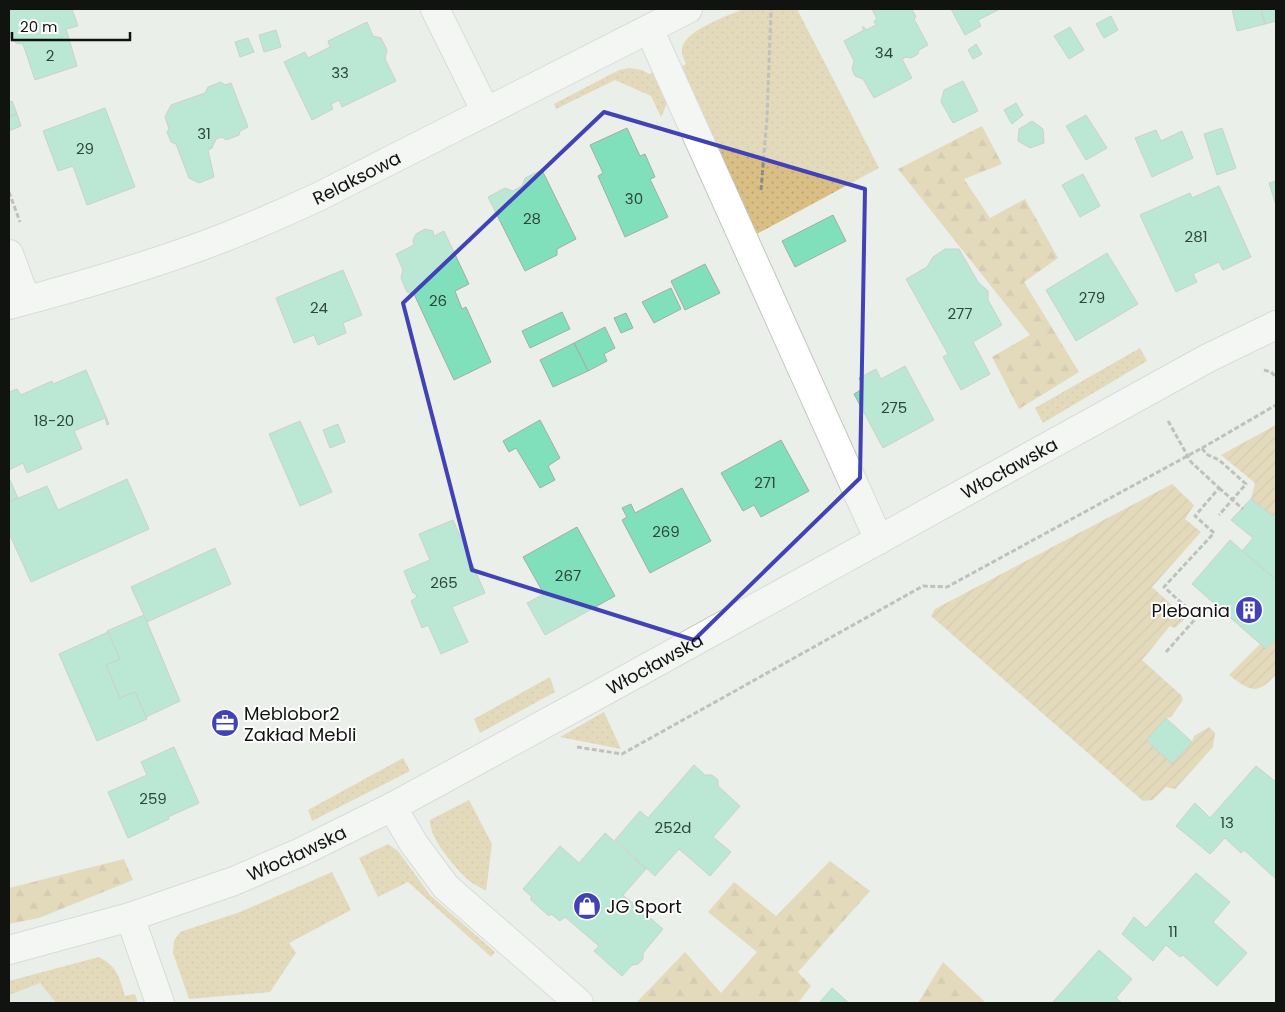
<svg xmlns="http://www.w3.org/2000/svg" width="1285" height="1012" font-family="Poppins,sans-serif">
<defs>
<pattern id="grass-dots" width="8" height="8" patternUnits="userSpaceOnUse" patternTransform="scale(1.25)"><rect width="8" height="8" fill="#dabf84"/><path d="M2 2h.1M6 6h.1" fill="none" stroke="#baa371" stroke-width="1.8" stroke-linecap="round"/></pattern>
<pattern id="forest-firs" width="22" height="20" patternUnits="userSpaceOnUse" patternTransform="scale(1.25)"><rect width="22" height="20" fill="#dabf84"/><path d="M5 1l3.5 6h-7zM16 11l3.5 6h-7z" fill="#baa371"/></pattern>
<pattern id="garden-furrows" width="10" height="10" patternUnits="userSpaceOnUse" patternTransform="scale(1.25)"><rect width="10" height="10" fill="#dabf84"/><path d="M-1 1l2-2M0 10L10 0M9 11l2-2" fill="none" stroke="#baa371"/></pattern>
</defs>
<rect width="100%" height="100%" fill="#ebefe9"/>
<polygon fill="#dae4d8" points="40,983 56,1003 9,1003 9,995"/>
<g fill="url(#grass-dots)">
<path d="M743,9H797L879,168L753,236L677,69L686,64C684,59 681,54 682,48C686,30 727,16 743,9Z"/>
<polygon points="630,68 642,70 649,74 656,71 670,97 661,117 651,96 615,80 556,109 554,104 619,70"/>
<polygon points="1140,348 1147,361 1043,423 1035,408"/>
<polygon points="550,677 555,692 480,733 474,719"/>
<polygon points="604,712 621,749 560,737"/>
<polygon points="403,758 410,771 312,821 308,810"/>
<path d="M469,800L492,844L486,891C480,887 472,884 466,878C454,866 429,838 430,820Z"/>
<polygon points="388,844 398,851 430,895 495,952 491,957 408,882 378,897 359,858"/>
<polygon points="332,872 351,910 289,943 296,953 270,992 189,999 173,953 174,941 180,932 240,912"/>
<path d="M99,957C118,967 119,977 125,996L135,994L138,1003H56L40,983L9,995V981Z"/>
</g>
<g fill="url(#forest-firs)">
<polygon points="982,126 1002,164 964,179 990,218 1025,199 1058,258 1024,282 1079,372 1019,409 992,357 1030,335 898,169"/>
<polygon points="124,859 133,880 39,918 9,924 9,888"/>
<polygon points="830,861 870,891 798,972 811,986 798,1003 637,1002 685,952 721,993 757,952 708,912 734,882 776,916"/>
<polygon points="943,962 986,1003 918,1003"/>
</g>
<g fill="url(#garden-furrows)">
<polygon points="1276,425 1276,512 1273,516 1251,499 1255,483 1221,455"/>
<polygon points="1172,484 1194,505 1185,519 1201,532 1152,587 1186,618 1175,628 1170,626 1142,660 1181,695 1183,700 1171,717 1166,718 1146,740 1172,764 1192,742 1194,736 1209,727 1215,733 1213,747 1175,789 1166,787 1153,800 1143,801 931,616 935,609"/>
<path d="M1276,638V674C1257,696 1250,691 1229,675L1260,644L1267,649Z"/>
</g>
<g fill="#7fe0bb" stroke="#a5aca9">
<polygon points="9,9 72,9 78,26 66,29 77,66 35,80 23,44 16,43 9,36"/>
<polygon points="872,9 912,9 916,17 914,19 928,45 919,50 918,54 911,58 906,57 902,59 912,78 874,98 863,79 855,76 852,69 854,61 844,41 864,30 862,27 864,27 866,30 876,25 874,21 877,19"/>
<polygon points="951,9 1000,9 978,20 981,26 965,35"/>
<polygon points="1232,9 1261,9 1265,24 1237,31"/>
<polygon points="1261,9 1276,9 1276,21 1265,24"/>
<polygon points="1111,16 1118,30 1104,38 1096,24"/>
<polygon points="367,22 373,36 381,38 387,50 385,59 396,81 342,107 339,100 331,104 333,109 312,120 284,62 305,52 308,58 330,47 328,41"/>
<polygon points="1070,27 1084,50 1069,59 1054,36"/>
<polygon points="276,30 281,47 264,52 259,35"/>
<polygon points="248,38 254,52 240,57 235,42"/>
<polygon points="976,44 982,54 973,59 968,50"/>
<polygon points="963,81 978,111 953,123 941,102 944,90"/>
<polygon points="221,82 225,85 231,83 248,127 240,131 239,135 226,140 222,137 216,139 212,148 208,150 214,177 199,183 189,178 176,144 171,142 167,132 169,129 165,117 171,105 205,93 208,87"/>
<polygon points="12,101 17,114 9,117 9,102"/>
<polygon points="1016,103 1023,115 1012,124 1004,110"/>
<polygon points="105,108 135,187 87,205 73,166 58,171 43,131"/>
<polygon points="17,114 21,126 9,131 9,117"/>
<polygon points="1086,115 1107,148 1086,160 1066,126"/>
<polygon points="1032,121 1043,129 1044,143 1030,148 1018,141 1019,129"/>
<polygon points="627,128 640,156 645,154 655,177 650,179 668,217 625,237 598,176 603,173 590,145"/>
<polygon points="1222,128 1236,168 1217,175 1204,134"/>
<polygon points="1156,130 1161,141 1182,131 1193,158 1152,177 1135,138"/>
<polygon points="542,170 576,239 557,249 557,255 525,271 488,197 505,188 513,191 522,186 525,178"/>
<polygon points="1083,174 1100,206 1080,217 1062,185"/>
<polygon points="1276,181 1276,205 1269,183"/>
<polygon points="1219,186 1251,257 1223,270 1219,262 1193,274 1197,282 1176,292 1140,215 1190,193 1192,198"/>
<polygon points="833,215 846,241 795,267 782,241"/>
<polygon points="425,229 433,231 434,236 444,231 469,284 455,291 462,309 466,307 491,362 454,380 414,294 407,292 401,278 403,270 396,254 414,245 413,240 416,234"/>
<polygon points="945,249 959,249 978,282 988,291 988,300 1002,325 973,342 990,374 961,390 943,357 948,354 906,279 927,267 933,257"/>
<polygon points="1107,253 1138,304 1076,341 1046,290"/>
<polygon points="705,264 720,293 685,310 671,281"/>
<polygon points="343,270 362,315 343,323 346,333 318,345 314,335 294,343 276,298"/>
<polygon points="671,288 681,309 654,323 642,302"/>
<polygon points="562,312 570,329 530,348 522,331"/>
<polygon points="626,313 633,328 621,333 614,318"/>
<polygon points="605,327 615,348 604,354 607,361 588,371 574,343"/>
<polygon points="574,343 588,371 553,387 540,360"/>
<polygon points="905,366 934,420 883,448 854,394 864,388 859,378 876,369 881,379"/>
<polygon points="86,370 109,424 107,425 105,418 74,431 82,449 27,473 23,463 9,470 9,392 17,389 21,395 52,381 53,384"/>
<polygon points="540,420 560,458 548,466 555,480 540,488 516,448 509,452 503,441"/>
<polygon points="300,421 332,492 300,506 269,434"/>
<polygon points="338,424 345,442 330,448 323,430"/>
<polygon points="781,440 809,491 761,517 754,505 743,511 721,473"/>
<polygon points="9,478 18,498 9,502"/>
<polygon points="127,479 149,529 31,582 9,533 9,502 47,486 58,510"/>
<polygon points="682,488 711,541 650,573 622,520 627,517 622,508 631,504 635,513"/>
<polygon points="1251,499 1273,516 1276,512 1276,580 1242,551 1253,538 1231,520"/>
<polygon points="453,520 485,593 452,607 468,642 441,654 428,625 422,628 411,601 417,597 415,593 413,593 404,571 430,560 419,534"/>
<polygon points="577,527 615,596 545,635 527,603 544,594 523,557"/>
<polygon points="1230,540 1276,580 1276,638 1266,649 1192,584"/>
<polygon points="215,548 231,584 147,622 131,587"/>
<polygon points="144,615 180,701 146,717 135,692 120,698 106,665 120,659 107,631"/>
<polygon points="108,632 120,659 106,665 120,698 135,692 147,719 97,741 59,654"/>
<polygon points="1166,718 1192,742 1172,764 1146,740"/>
<polygon points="174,747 199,803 168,817 169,819 128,838 108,792 147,775 141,762"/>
<polygon points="694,765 705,775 712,775 718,780 718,786 740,806 713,837 731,852 710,876 679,849 655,876 615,840 640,811 648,818"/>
<polygon points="1256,766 1276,782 1276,812 1273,816 1276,819 1276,879 1244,850 1241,853 1225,838 1210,854 1176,826 1195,803 1210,818"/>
<polygon points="605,833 646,869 623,895 663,929 643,953 643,959 638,964 632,965 622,976 594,951 599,946 565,917 560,921 551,914 549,916 530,899 532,897 523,889 560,846 579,863"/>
<polygon points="1196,873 1230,902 1213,922 1247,953 1217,986 1183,955 1180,957 1166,945 1153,961 1122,934 1134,917 1146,928"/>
<polygon points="1099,950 1132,979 1116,998 1122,1003 1052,1003"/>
<polygon points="832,988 849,1003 819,1003"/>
</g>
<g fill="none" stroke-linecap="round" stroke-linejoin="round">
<g stroke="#c1c6c0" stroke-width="30">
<g id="minor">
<polyline points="435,9 486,112"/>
<polyline points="649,29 879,540"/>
<polyline points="9,254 26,300"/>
<path id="s1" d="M9,305C81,286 153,265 223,238C256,225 288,211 320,196L688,9"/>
<polyline points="392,807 414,844 446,887 579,1003"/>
<polyline points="130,917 160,1003"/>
<path id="s2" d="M9,950L130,917L234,881L301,852L392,807L592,698L1208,358L1276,325"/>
</g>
</g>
<g stroke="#888b87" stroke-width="3" stroke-dasharray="5 2.5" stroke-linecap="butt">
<polyline points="761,190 767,118 771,9"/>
<polyline points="9,192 20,222"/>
<polyline points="1264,370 1271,372 1276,377"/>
<polyline points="1202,448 1276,405"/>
<polyline points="1219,488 1243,509"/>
<polyline points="1166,652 1197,617 1164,587 1214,533 1195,516 1219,488 1191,462 1167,419"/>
<polyline points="577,747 622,754 923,586 947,587 1202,448 1206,454 1219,460 1246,484 1219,515"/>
</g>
<use href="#minor" stroke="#fff" stroke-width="28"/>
</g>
<path d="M0 0H1285V1012H0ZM604,112L865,189L860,478L694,640L472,570L403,303Z" fill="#ebefe9" fill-opacity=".55" fill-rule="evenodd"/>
<path fill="none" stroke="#4042b6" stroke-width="4" stroke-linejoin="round" d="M604,112L865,189L860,478L694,640L472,570L403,303Z"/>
<defs>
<g id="building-disc" transform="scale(1.4375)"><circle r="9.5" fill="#4042b6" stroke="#fff"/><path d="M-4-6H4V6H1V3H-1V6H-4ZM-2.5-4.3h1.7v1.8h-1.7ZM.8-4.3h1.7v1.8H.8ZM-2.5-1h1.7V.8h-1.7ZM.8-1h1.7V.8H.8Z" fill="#fff"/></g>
<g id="office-disc" transform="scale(1.4375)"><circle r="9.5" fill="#4042b6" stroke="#fff"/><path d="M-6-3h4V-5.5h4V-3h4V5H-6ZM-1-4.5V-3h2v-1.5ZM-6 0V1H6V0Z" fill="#fff"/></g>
<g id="shop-disc" transform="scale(1.4375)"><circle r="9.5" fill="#4042b6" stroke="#fff"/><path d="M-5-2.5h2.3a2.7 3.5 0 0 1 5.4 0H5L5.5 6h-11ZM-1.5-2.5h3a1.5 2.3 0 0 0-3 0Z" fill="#fff"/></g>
</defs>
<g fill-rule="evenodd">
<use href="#building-disc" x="1249" y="610"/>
<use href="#office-disc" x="225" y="723"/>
<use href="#shop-disc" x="587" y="906"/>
</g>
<g text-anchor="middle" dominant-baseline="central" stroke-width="4" stroke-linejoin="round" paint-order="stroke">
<g font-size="15" fill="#2c463c">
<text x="884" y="52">34</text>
<text x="50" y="55">2</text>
<text x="340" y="72">33</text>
<text x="204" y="133">31</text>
<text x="85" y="148">29</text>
<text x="634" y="198">30</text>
<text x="532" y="218">28</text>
<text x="1196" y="236">281</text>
<text x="1092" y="297">279</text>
<text x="438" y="300">26</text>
<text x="319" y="307">24</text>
<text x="960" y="313">277</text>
<text x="894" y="407">275</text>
<text x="54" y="420">18-20</text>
<text x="765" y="482">271</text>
<text x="666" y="531">269</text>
<text x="568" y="575">267</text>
<text x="444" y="582">265</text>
<text x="153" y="798">259</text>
<text x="1227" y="822">13</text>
<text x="673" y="827">252d</text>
<text x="1173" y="931">11</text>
</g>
<g font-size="18" fill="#111311" stroke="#fff">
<text stroke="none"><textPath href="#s1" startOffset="371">Relaksowa</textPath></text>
<text stroke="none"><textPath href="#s2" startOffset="1114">Włocławska</textPath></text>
<text stroke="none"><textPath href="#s2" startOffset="709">Włocławska</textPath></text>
<text stroke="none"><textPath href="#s2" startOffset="304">Włocławska</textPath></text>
</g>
<g font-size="18" fill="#111311" stroke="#fff" text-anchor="start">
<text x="1230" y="610" text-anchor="end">Plebania</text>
<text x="244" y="713">Meblobor2<tspan x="244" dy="21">Zakład Mebli</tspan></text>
<text x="606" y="906">JG Sport</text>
</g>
</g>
<rect width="1285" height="1012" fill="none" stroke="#111311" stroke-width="20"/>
<path d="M12 32v8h118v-8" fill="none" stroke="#111311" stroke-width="2.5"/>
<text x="20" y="32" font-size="15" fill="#111311" stroke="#ffffff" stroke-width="4" paint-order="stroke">20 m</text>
</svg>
